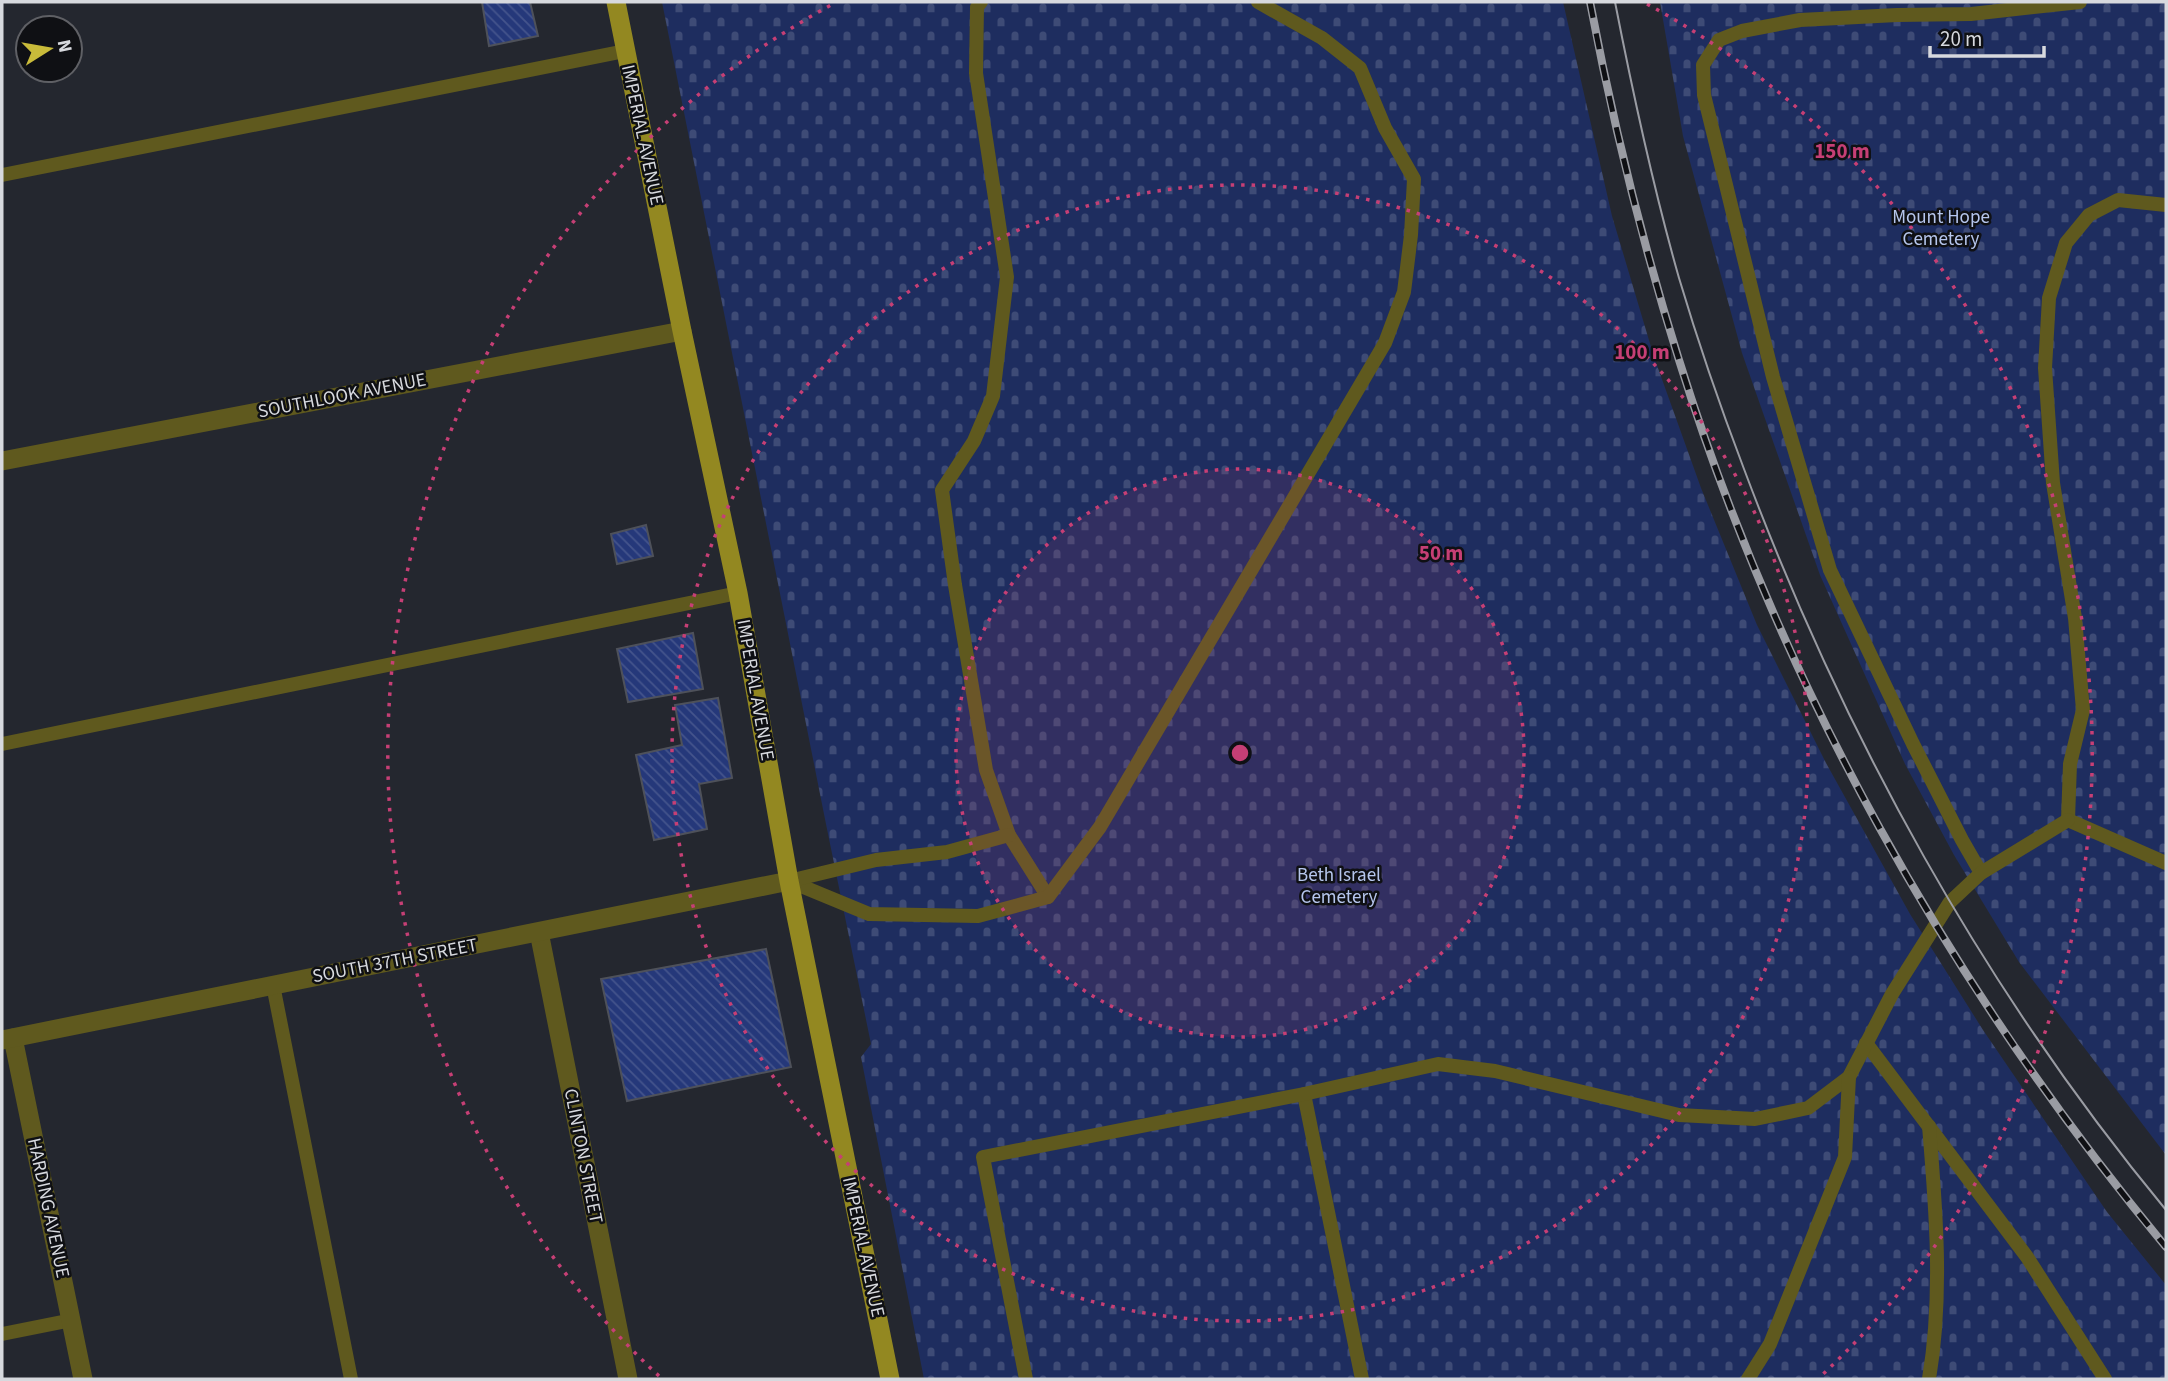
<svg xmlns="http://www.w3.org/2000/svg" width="2168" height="1381" font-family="'Source Sans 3',sans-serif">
<defs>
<pattern id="cemetery-stones" width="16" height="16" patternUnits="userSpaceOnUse" patternTransform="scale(1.75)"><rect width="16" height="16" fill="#1e2d5f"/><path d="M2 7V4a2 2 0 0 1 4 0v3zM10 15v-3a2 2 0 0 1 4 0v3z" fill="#3e4b76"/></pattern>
<pattern id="building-back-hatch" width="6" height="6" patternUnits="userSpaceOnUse" patternTransform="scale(1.75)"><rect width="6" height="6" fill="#25387a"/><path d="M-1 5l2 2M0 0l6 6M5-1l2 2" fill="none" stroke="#44548c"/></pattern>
</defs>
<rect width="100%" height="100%" fill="#24272f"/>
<g fill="url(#cemetery-stones)">
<polygon points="662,2 1563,2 1612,216 1654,357 1701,488 1757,625 1826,763 1910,914 1983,1030 2107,1212 2166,1285 2166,1379 924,1379 861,1057 871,1044 826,824"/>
<polygon points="1660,2 2166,2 2166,1155 2019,962 1954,855 1905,764 1820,575 1742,353 1683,136"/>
</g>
<g fill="url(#building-back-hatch)" stroke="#4e515a" stroke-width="2">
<polygon points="482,2 530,2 538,36 489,46"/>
<polygon points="646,525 653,556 617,564 611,534"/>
<polygon points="693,633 703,689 628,702 617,649"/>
<polygon points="718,698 732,778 699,784 707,829 654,840 636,755 682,745 675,705"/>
<polygon points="766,949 791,1067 627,1101 601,979"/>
</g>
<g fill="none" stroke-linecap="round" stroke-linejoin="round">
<g stroke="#5f591e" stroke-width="14">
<polyline points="981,2 977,7 976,73 1007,277 993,396 974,441 942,490 955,585 986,770 1009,835 1048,897"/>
<polyline points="2,175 625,51"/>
<polyline points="2,744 738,593"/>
<polyline points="2068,820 2070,764 2083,710 2075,618 2053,483 2045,368 2049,298 2066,243 2089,215 2118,200 2166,205"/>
<polyline points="2068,820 2166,863"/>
<polyline points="1981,873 1962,840 1913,744 1830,570 1773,377 1704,95 1703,65 1719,40 1742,31 1800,20 1897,15 1971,14 2080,2"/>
<polyline points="789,881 869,914 978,916 1048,897 1100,827 1385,343 1404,292 1411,235 1414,179 1385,128 1360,68 1322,38 1258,2"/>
<polyline points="789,881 876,860 947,852 1009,835"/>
<polyline points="273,985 351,1379"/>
<polyline points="1866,1043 2027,1257 2105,1379"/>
<polyline points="1304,1094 1362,1379"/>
<path d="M1929,1126C1936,1210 1943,1296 1929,1379"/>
<polyline points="2,1334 72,1320"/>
<polyline points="1026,1379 983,1157 1304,1094 1438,1064 1495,1071 1679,1115 1755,1119 1808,1108 1849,1077 1892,994 1950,902 1981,873 2068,820"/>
<polyline points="1748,1379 1770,1344 1845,1157 1849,1077"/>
</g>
<g stroke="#5f591e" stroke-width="19">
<polyline points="2,461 682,331"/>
<polyline points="539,932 628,1379"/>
<polyline points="13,1038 83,1379"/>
<polyline points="2,1040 789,881"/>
</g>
<polyline stroke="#938821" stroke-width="19" points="616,2 682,331 738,593 789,881 890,1379"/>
<path stroke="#9a9ca3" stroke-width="2" d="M1615,2C1633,94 1653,187 1679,278C1698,342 1720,406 1744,469C1844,736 1984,990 2166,1210"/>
<g stroke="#9a9ca3" stroke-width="8">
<path id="rail" d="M1590,2C1613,123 1642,242 1679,360C1780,684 1950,987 2166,1247"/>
</g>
<use href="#rail" stroke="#0f1014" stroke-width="5" stroke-dasharray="16" stroke-linecap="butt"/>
</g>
<circle cx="1240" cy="753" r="284" fill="#c63f75" fill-opacity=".12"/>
<g fill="none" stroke="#c63f75" stroke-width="3.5" stroke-dasharray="3.5 7">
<circle cx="1240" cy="753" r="284"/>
<circle cx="1240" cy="753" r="568"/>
<path d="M659 1376A852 852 0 0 1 833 4M1647 4A852 852 0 0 1 1821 1376"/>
</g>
<g text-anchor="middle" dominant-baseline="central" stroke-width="5" stroke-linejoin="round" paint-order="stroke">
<g font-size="19" fill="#d7d9de" stroke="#0f1014">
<text transform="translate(642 135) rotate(78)">IMPERIAL AVENUE</text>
<text transform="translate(342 396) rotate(-11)">SOUTHLOOK AVENUE</text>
<text transform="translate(755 690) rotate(80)">IMPERIAL AVENUE</text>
<text transform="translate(395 961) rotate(-11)">SOUTH 37TH STREET</text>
<text transform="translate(583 1156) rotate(79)">CLINTON STREET</text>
<text transform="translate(48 1208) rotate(78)">HARDING AVENUE</text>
<text transform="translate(863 1247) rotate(78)">IMPERIAL AVENUE</text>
</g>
<g font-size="19" fill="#b6c6ed" stroke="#0f1014">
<text x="1941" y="217">Mount Hope<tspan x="1941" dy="22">Cemetery</tspan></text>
<text x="1339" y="875">Beth Israel<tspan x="1339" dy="22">Cemetery</tspan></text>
</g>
</g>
<circle cx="1240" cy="753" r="10" fill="#c63f75" stroke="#0f1014" stroke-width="3.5"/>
<g font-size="21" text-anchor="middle" font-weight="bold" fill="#c63f75" stroke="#0f1014" stroke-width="5" stroke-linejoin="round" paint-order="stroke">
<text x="1842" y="158">150 m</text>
<text x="1642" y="359">100 m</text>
<text x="1441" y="560">50 m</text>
</g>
<rect width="2168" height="1381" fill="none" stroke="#d7d9de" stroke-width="7"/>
<g transform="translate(49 49) rotate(79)"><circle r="33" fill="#0f1014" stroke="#5f6065" stroke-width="2"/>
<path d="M0-5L12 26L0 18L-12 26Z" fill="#c9bb3a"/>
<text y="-10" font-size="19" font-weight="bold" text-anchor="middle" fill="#d7d9de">N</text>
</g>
<path d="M1930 46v10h114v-10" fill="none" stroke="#d7d9de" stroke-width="3.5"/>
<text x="1940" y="46" font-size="21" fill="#d7d9de" stroke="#0f1014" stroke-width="5" paint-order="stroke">20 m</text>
</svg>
